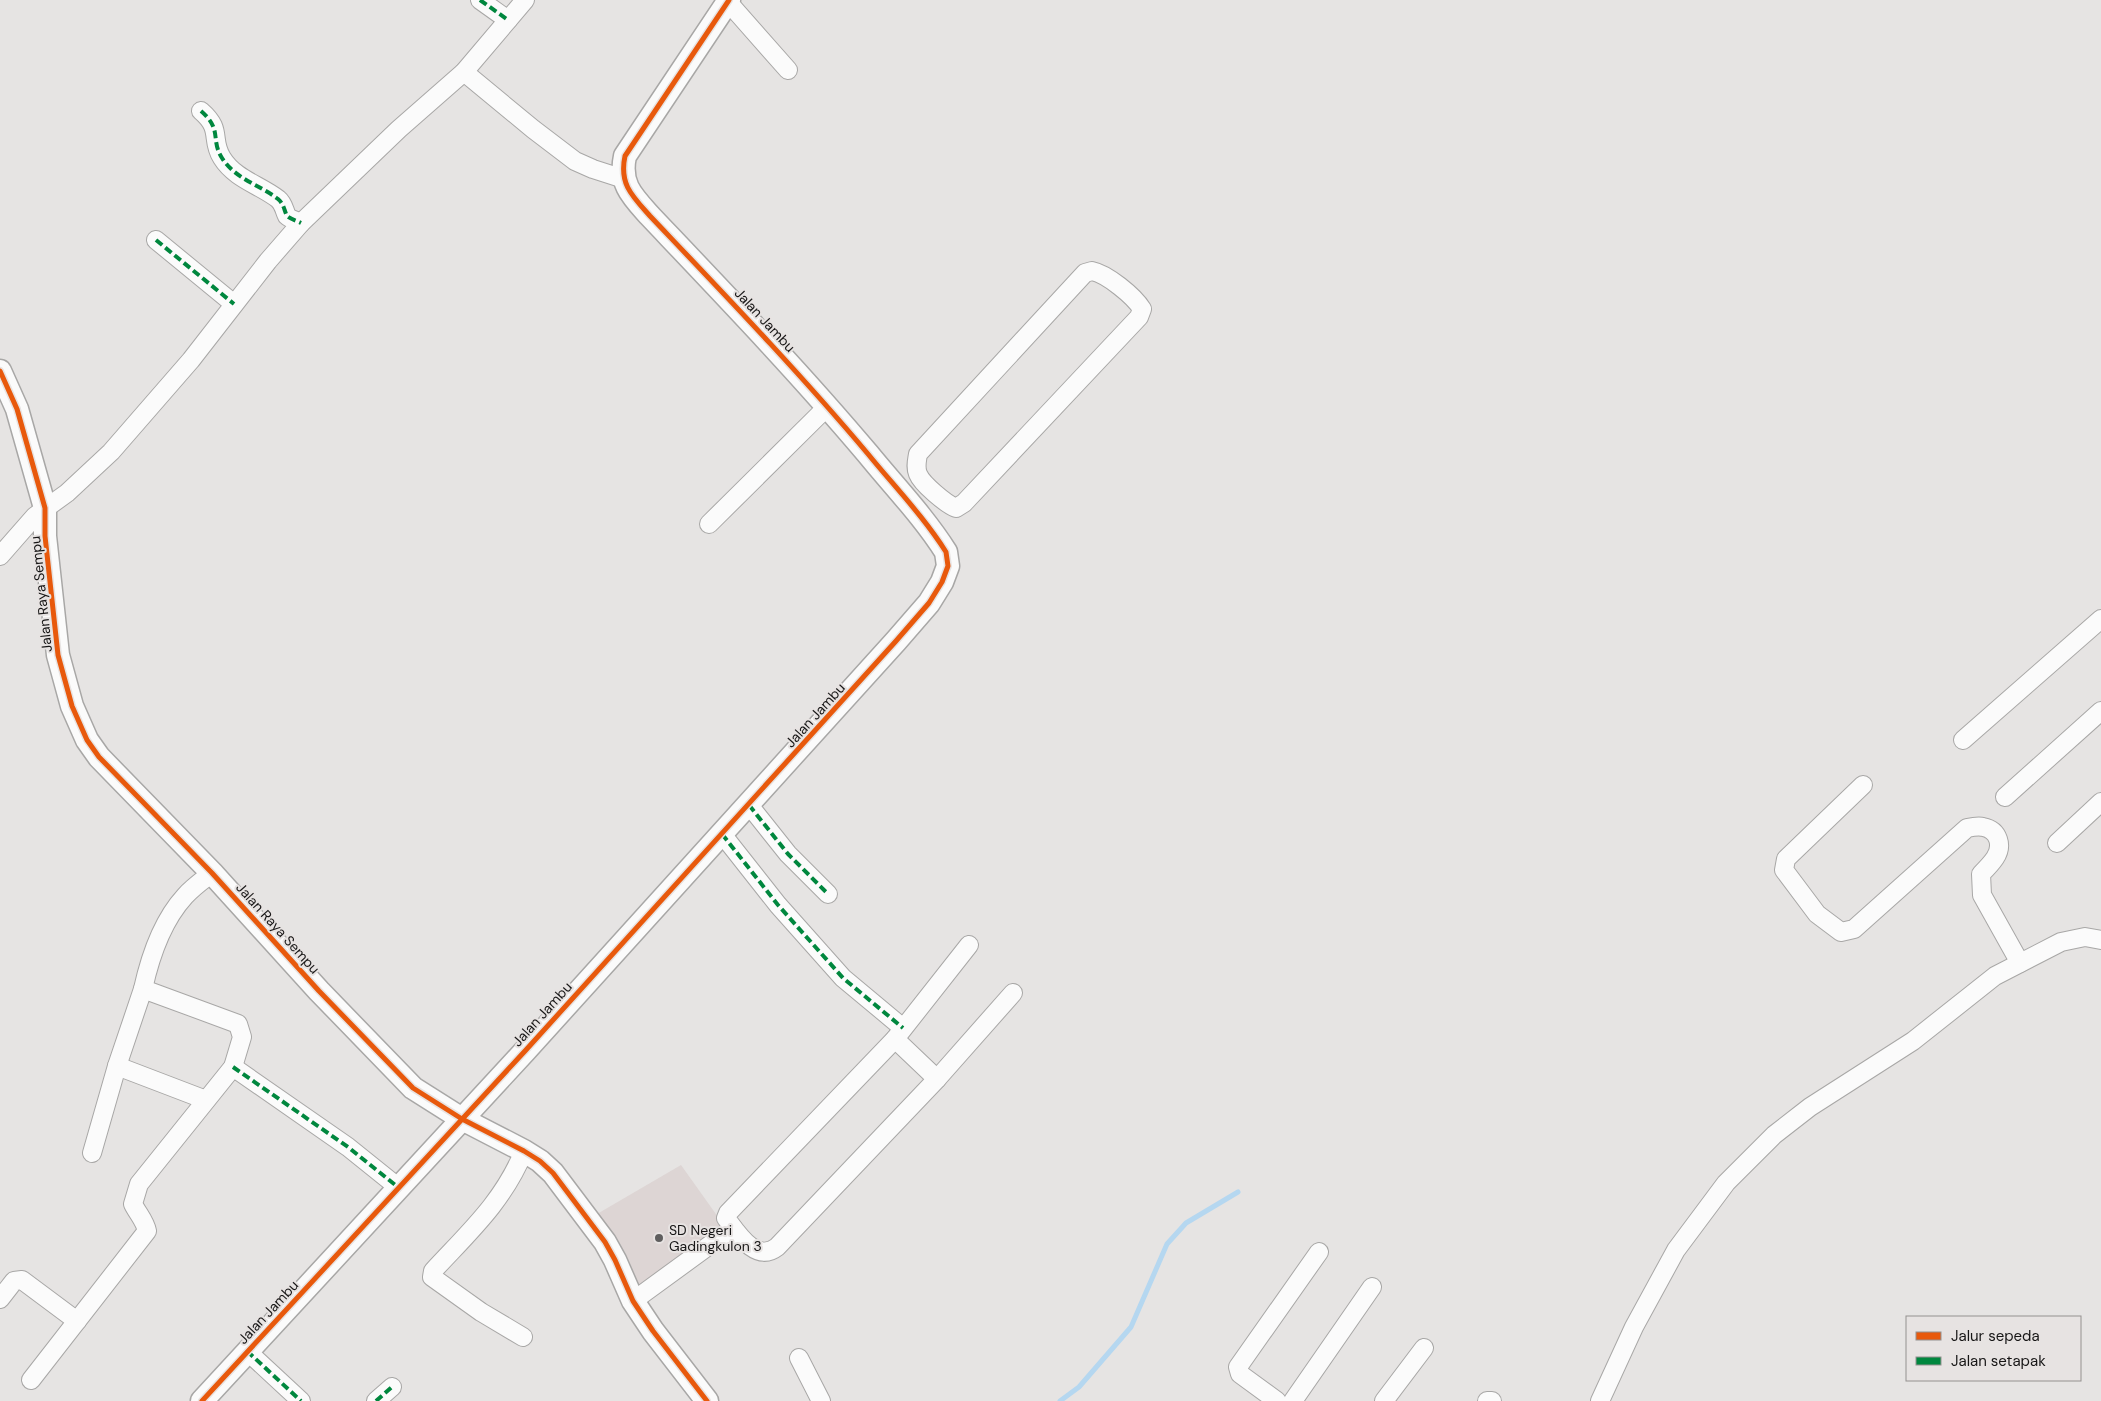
<svg xmlns="http://www.w3.org/2000/svg" width="2101" height="1401" font-family="'DM Sans',sans-serif">
<rect width="100%" height="100%" fill="#e6e4e3"/>
<polygon fill="#ddd5d4" points="681,1165 723,1224 639,1285 624,1251 597,1214"/>
<g fill="none" stroke-linecap="round" stroke-linejoin="round">
<polyline stroke="#b5d7f0" stroke-width="5" points="1060,1401 1079,1387 1131,1327 1167,1244 1186,1223 1238,1192"/>
<g stroke="#a8a7a6" stroke-width="20">
<g id="minor">
<polyline points="480,0 508,20"/>
<polyline points="728,2 788,70"/>
<polyline points="464,72 533,129 575,161 593,169 624,179"/>
<path d="M201,111C223,130 210,139 222,158C235,179 260,185 278,199C284,204 284,210 287,216C290,219 297,221 301,223"/>
<polyline points="156,240 234,304"/>
<path d="M1092,271C1107,274 1134,296 1142,309L1139,317L964,503L956,508C946,504 922,484 918,474C915,467 917,461 918,454L1085,273Z"/>
<polyline points="709,524 828,406"/>
<polyline points="0,556 35,516 67,493 111,452 191,360 268,261 301,223 399,129 464,72 525,0"/>
<polyline points="1963,740 2101,619"/>
<path d="M1863,785L1786,859L1784,870L1817,914L1841,932L1854,929L1967,828C1972,827 1979,826 1983,827C1999,830 2003,846 1995,858C1991,864 1986,869 1981,874L1982,895L2020,963"/>
<polyline points="2005,797 2101,711"/>
<polyline points="749,805 788,854 828,894"/>
<polyline points="722,834 778,905 843,978 903,1028"/>
<polyline points="2057,843 2101,802"/>
<path d="M969,945L895,1039L728,1213L726,1218C738,1234 756,1263 777,1247L937,1079L1013,993"/>
<path d="M143,989C150,957 163,920 185,896C193,887 203,880 212,873"/>
<polyline points="895,1039 937,1079"/>
<polyline points="117,1066 206,1100"/>
<polyline points="233,1067 348,1147 399,1188"/>
<polyline points="0,1299 14,1281 22,1280 77,1321"/>
<polyline points="633,1301 733,1228"/>
<path d="M523,1337L481,1312L432,1277L433,1271C469,1232 503,1202 524,1151"/>
<polyline points="247,1351 301,1401"/>
<polyline points="799,1358 821,1401"/>
<path d="M31,1380L147,1231C145,1221 138,1214 133,1204L139,1184L233,1067L242,1037L238,1024L143,989L117,1066L92,1153"/>
<polyline points="376,1401 392,1387"/>
<polyline points="1277,1401 1240,1374 1238,1367 1319,1252"/>
<polyline points="1293,1401 1372,1287"/>
<polyline points="1384,1401 1424,1348"/>
<polyline points="1487,1401 1492,1401"/>
<polyline points="1600,1401 1634,1327 1676,1250 1726,1183 1774,1135 1810,1107 1913,1041 1995,976 2061,942 2085,937 2101,940"/>
</g>
</g>
<g stroke="#a8a7a6" stroke-width="25">
<g id="tertiary">
<polyline points="0,371 17,409 45,508 45,536 58,655 72,706 87,740 99,757 212,873 319,991 413,1088 462,1119 524,1151 540,1161 553,1173 605,1242 615,1260 633,1301 653,1331 707,1401"/>
<path d="M202,1401L525,1051L896,641L929,603L942,582L948,566L946,552C924,517 894,486 868,454C798,371 724,294 650,216C632,196 619,184 625,156L729,0"/>
</g>
</g>
<use href="#minor" stroke="#fbfbfb" stroke-width="18"/>
<use href="#tertiary" stroke="#fbfbfb" stroke-width="22"/>
<g stroke="#00873e" stroke-width="4" stroke-dasharray="8 4" stroke-linecap="butt">
<polyline points="480,0 508,20"/>
<path d="M201,111C223,130 210,139 222,158C235,179 260,185 278,199C284,204 284,210 287,216C290,219 297,221 301,223"/>
<polyline points="156,240 234,304"/>
<polyline points="749,805 788,854 828,894"/>
<polyline points="722,834 778,905 843,978 903,1028"/>
<polyline points="233,1067 348,1147 399,1188"/>
<polyline points="247,1351 301,1401"/>
<polyline points="376,1401 392,1387"/>
</g>
<g stroke="#e7e3e2" stroke-width="8">
<g id="cycleway">
<polyline points="0,371 17,409 45,508 45,536 58,655 72,706 87,740 99,757 212,873 319,991 413,1088 462,1119 524,1151 540,1161 553,1173 605,1242 615,1260 633,1301 653,1331 707,1401"/>
<path d="M202,1401L525,1051L896,641L929,603L942,582L948,566L946,552C924,517 894,486 868,454C798,371 724,294 650,216C632,196 619,184 625,156L729,0"/>
</g>
</g>
<use href="#cycleway" stroke="#e8590c" stroke-width="5"/>
</g>
<circle fill="#5f5e5e" stroke="#e7e3e2" stroke-width="2" cx="659" cy="1238" r="5"/>
<g text-anchor="middle" dominant-baseline="central" stroke-width="4" stroke-linejoin="round" paint-order="stroke">
<g font-size="14" fill="#171616" stroke="#e7e3e2">
<text transform="translate(765 320) rotate(47)">Jalan Jambu</text>
<text transform="translate(41 594) rotate(-96)">Jalan Raya Sempu</text>
<text transform="translate(815 715) rotate(-48)">Jalan Jambu</text>
<text transform="translate(278 928) rotate(48)">Jalan Raya Sempu</text>
<text transform="translate(542 1014) rotate(-48)">Jalan Jambu</text>
<text transform="translate(268 1312) rotate(-47)">Jalan Jambu</text>
</g>
<g font-size="14" fill="#171616" stroke="#e7e3e2" text-anchor="start">
<text x="669" y="1230">SD Negeri<tspan x="669" dy="16">Gadingkulon 3</tspan></text>
</g>
</g>
<rect x="1906" y="1316" width="175" height="65" fill="#e7e3e2" stroke="#949190"/>
<rect x="1916" y="1332" width="25" height="8" fill="#e8590c" stroke="#949190"/>
<text x="1951" y="1341" font-size="15" fill="#171616">Jalur sepeda</text>
<rect x="1916" y="1357" width="25" height="8" fill="#00873e" stroke="#949190"/>
<text x="1951" y="1366" font-size="15" fill="#171616">Jalan setapak</text>
</svg>
